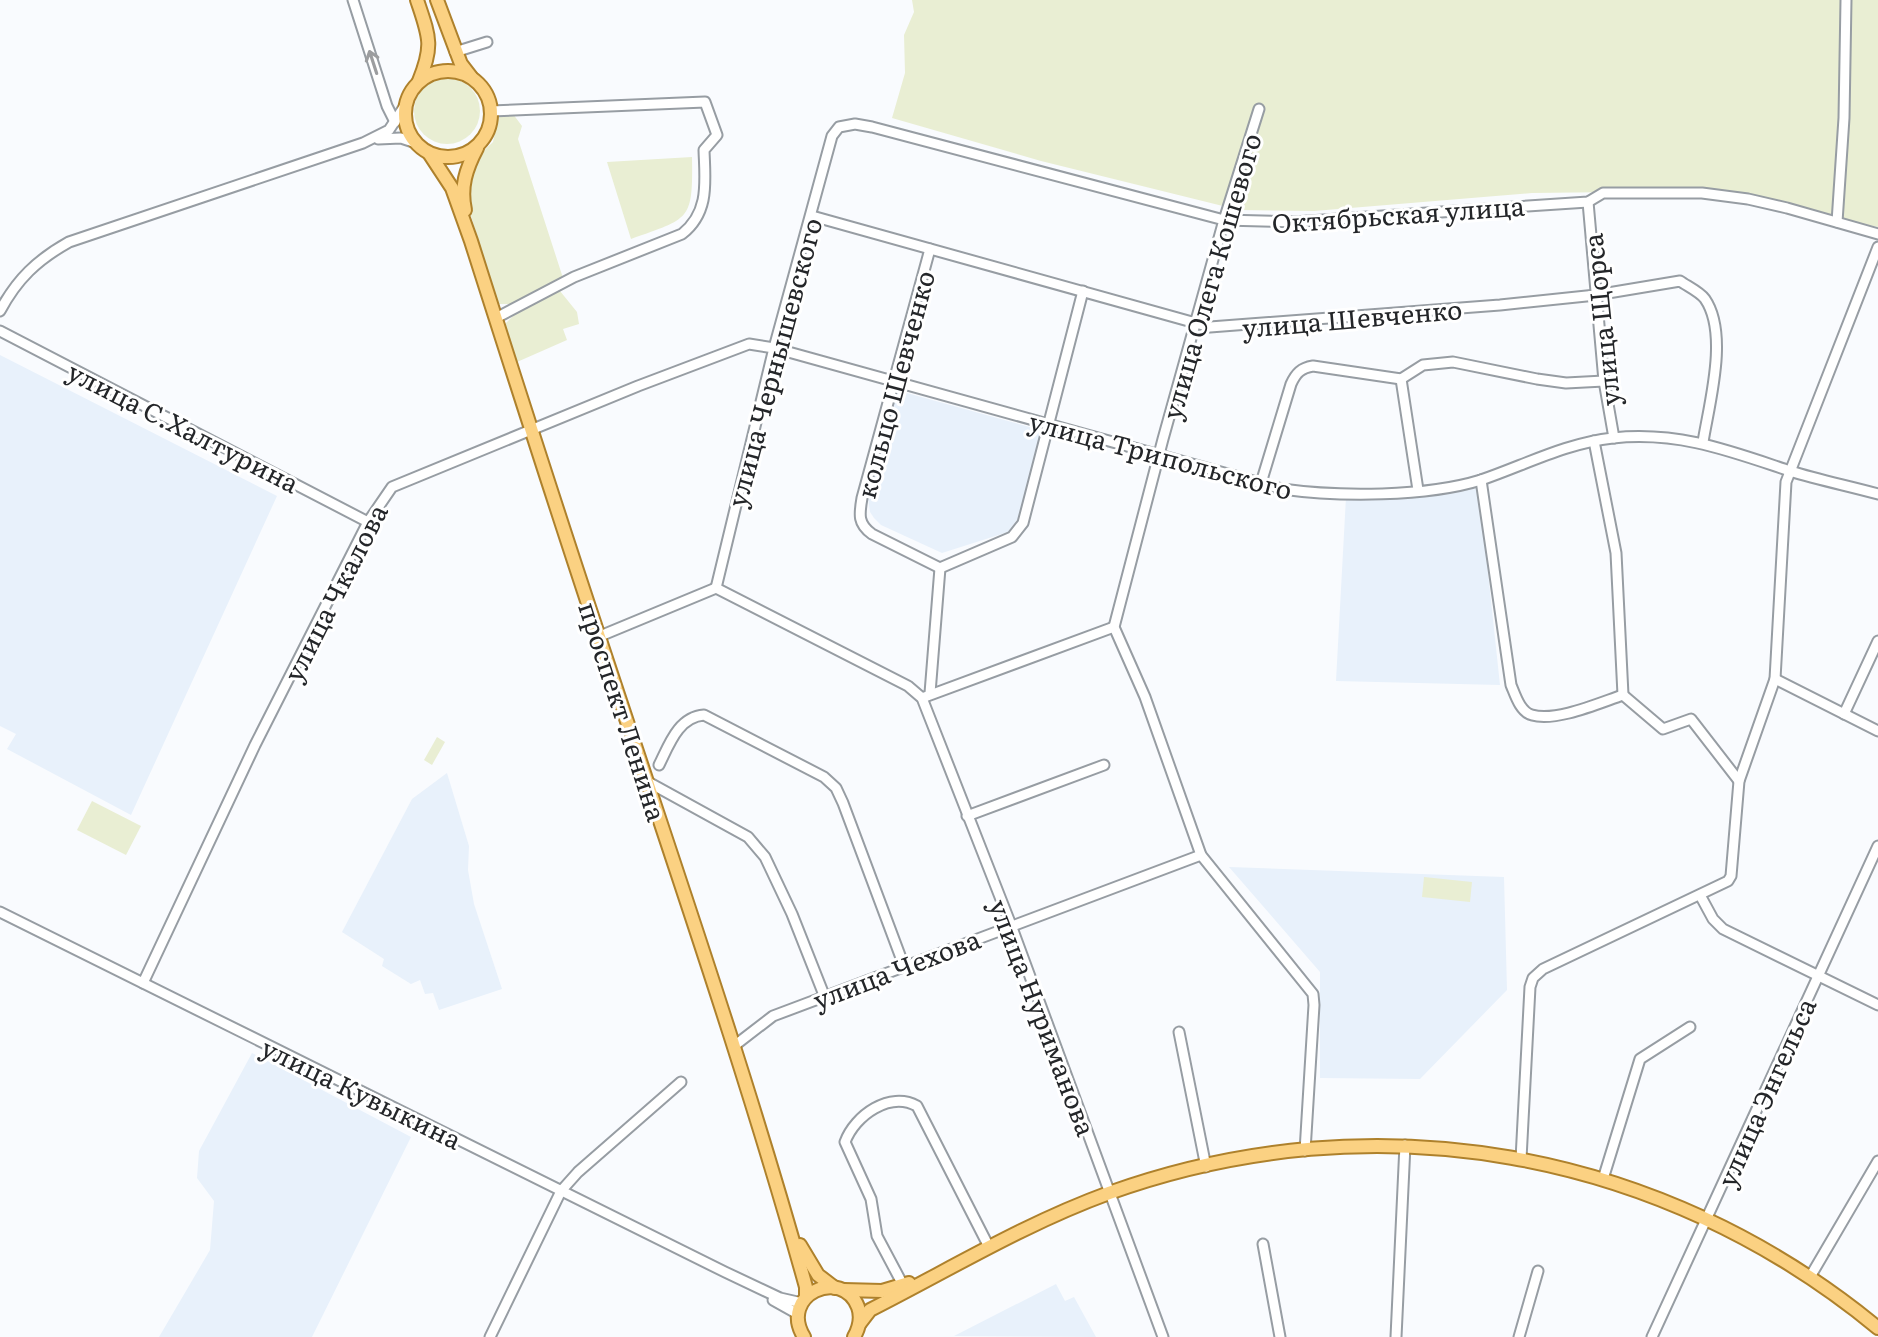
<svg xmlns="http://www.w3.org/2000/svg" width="1878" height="1337" font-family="Literata,serif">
<rect width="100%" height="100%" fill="#f9fbfe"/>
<g fill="#e8f1fb">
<polygon points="0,355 277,496 131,815 7,749 16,734 0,726"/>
<polygon points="896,390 1044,431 1019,517 1008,532 942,553 881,525 874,518 870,512 868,497"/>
<polygon points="1479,488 1500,685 1336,681 1346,497 1406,499"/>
<polygon points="447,773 469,846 468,870 474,904 502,989 439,1010 433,993 425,994 420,980 411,984 382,966 384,959 342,932 412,799"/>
<polygon points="1229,867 1504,877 1507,990 1420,1079 1320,1078 1320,972"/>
<polygon points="252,1053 411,1137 312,1337 159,1337 210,1250 214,1201 197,1178 199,1151"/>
<polygon points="1056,1284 1065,1301 1074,1297 1096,1337 954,1336"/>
</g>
<g fill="#e9eed3">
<polygon points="912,0 1878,0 1878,227 1703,191 1532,193 1314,211 1239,210 1041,161 892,118 905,73 904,35 914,12"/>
<circle cx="447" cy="111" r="33"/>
<polygon points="513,114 522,126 518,139 563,278 511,304 498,304 467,203 467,181 476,158 493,142 498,117"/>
<path d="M692,157C693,221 690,218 631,239L607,162Z"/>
<polygon points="560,291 577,312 579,324 563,329 567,340 517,362 505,324 516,313"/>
<polygon points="437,737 445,742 432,765 424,760"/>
<polygon points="92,801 141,826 126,855 77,830"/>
<polygon points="1424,877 1472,882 1470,902 1422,897"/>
</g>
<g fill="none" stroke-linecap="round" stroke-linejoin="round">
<g stroke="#979da3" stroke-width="13">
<g id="minor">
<polyline points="353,0 387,106 395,122"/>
<polyline points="455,52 487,42"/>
<polyline points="1259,109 1224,220 1163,439 1114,627 1145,697 1201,855 1313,994 1314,1005 1305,1151"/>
<path d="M491,111L705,102L717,135L704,150C705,181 710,212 682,234L574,277L496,318"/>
<polyline points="378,139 401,138 416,143"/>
<polyline points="1588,202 1604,381 1614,438"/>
<path d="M812,216L1210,327L1500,305L1596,295L1680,281C1687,286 1700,292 1705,299C1729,334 1709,404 1703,442"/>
<polyline points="1837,222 1844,118 1846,0"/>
<path d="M930,249L862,498C859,515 858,524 872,534L940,568L1012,537L1023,523L1083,291"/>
<path d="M0,311C17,279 37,260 69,242L363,143L389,130L406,104"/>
<polyline points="0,331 368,522"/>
<polyline points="1401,379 1418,490"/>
<polyline points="1594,441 1616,553 1623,695"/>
<path d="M1481,480L1511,685C1515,694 1520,712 1532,715C1556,722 1599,703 1623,695"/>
<path d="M1261,483L1291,384C1296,373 1301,368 1313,366L1401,379L1423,365L1453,362L1537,379L1566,383L1604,381"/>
<polyline points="716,588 774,348 832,136 839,127 855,124 872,127 1224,220 1294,222 1588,202 1603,193 1702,193 1748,199 1787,208 1878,234"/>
<polyline points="716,588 908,686 922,698 1011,925 1163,1337"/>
<polyline points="605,634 716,588"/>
<polyline points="1775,679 1878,731"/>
<polyline points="930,693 940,568"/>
<polyline points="1623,695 1663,729 1691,719 1739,781"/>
<polyline points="922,698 1114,627"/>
<polyline points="1844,714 1878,641"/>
<path d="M659,765C669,745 678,717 704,715L824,777L836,788L843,803L904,966"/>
<polyline points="648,782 748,837 765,857 792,914 824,995"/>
<polyline points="967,816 1104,765"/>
<polyline points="1700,895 1713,919 1723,929 1878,1005"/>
<polyline points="0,912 725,1272 780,1298 802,1303"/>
<path d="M143,983L255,745L368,522L392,487L638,386L749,344L774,348L1282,489C1339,497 1426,497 1481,480C1525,465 1566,443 1613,438C1679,431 1730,451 1790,471C1819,480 1849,486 1878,494"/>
<polyline points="1179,1032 1206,1167"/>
<polyline points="734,1046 773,1016 1201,855"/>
<polyline points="1521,1159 1530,987 1533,978 1543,969 1728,881 1731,876 1739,781 1775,679 1786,482 1878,247"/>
<polyline points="1603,1179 1640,1059 1690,1027"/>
<polyline points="1263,1244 1280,1337"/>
<polyline points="1810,1277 1878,1161"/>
<path d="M903,1285L877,1236L871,1199L845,1142C855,1115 890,1091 917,1106L988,1245"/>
<polyline points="773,1300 798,1314"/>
<polyline points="490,1337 561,1191 578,1172 681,1082"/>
<polyline points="1396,1337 1405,1145"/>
<polyline points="1519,1337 1538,1271"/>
<polyline points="1652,1337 1878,846"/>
</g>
</g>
<g stroke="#ae812c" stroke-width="16">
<g id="major">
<path d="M417,0C429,36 434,45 419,81"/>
<polyline points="437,0 461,64 471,77"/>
<circle cx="448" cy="114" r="43"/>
<path d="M429,153L452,188L471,241C513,373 555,505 599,637C670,853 745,1068 806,1287V1297"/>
<path d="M465,210C460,187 466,169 477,148"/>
<polyline points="800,1245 818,1275 835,1288"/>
<polyline points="844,1290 882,1291 909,1283"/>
<path d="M860,1323L870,1310C949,1270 1024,1224 1109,1193C1374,1098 1661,1149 1878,1328"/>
<path d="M804,1337C778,1295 842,1266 858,1307C862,1318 859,1328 854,1337"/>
</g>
</g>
<use href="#minor" stroke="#fff" stroke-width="9"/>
<use href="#major" stroke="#fbd182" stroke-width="12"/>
</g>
<defs><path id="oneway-shaft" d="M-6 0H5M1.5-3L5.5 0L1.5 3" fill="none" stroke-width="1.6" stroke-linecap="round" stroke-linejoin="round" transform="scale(2)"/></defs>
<use stroke="#9c9d9f" href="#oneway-shaft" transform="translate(373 62) rotate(-108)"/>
<g text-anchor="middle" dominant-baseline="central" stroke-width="6" stroke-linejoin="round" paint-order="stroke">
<g font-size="26" fill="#242629" stroke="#fff">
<text transform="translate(1398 213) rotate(-4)">Октябрьская улица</text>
<text transform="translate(1210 276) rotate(-74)">улица Олега Кошевого</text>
<text transform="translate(1352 317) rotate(-5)">улица Шевченко</text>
<text transform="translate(1600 320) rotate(-96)">улица Щорса</text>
<text transform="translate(773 362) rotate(-75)">улица Чернышевского</text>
<text transform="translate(894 384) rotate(-75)">кольцо Шевченко</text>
<text transform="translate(184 426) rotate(27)">улица С.Халтурина</text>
<text transform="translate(1161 454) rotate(15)">улица Трипольского</text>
<text transform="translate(334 592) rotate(-63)">улица Чкалова</text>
<text transform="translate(624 711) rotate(72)">проспект Ленина</text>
<text transform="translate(896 968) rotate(-21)">улица Чехова</text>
<text transform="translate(1044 1017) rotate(69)">улица Нуриманова</text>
<text transform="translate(362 1092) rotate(26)">улица Кувыкина</text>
<text transform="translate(1765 1092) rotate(-66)">улица Энгельса</text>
</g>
</g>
</svg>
